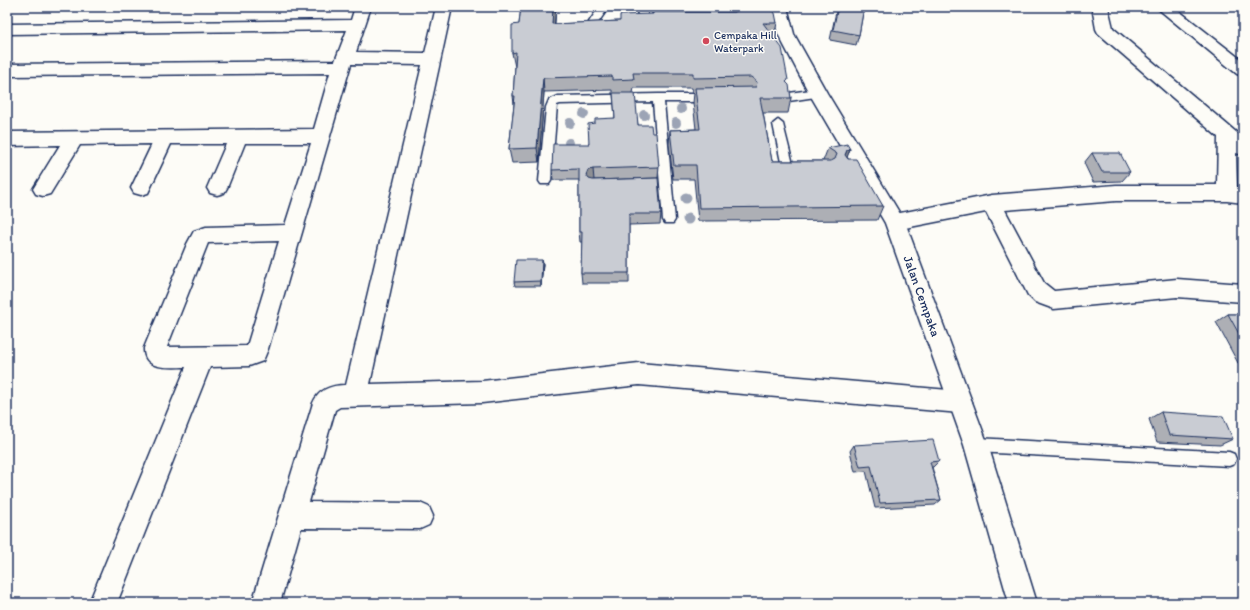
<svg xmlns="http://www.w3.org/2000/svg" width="1250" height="610" font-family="Itim,sans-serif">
<rect width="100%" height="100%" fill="#fdfcf7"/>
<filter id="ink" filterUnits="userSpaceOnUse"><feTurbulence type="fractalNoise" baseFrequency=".025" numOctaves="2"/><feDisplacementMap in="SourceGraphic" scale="8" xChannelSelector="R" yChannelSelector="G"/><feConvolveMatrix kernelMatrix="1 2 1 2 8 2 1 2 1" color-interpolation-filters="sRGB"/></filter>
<g filter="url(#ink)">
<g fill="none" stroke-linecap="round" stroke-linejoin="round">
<g stroke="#1b2f5e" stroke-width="3">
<g id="service">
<polygon points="599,7 609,7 595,27 589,27 587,25"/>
<path d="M636,7H646L648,16L660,22L658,24C645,28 638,19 636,7Z"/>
<polygon points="818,89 823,93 822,96 789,101 784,97 789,93"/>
<polygon points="658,94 710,94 715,98 710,102 664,102 675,220 673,223 665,223 663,220 653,102 560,104 557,105 551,181 549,184 541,184 539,181 546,107 549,100 558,96"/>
<polygon points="778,120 783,124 793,164 804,165 806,168 804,171 790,172 784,170 782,167 773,124"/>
<polygon points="976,438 1229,452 1234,454 1236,459 1234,464 1229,466 976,452 971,450 969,445 971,440"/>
</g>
</g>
<g stroke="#1b2f5e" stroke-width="3">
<g id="minor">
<path d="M355,7H371L356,52L425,53L436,7H452L370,384L482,381L639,363L960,391L968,394L972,402L968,410L960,413L639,385L482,403L340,407L335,410L309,502L420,503L429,507L433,516L429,525L420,529L301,528L280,603H252L313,403C319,389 332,385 346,385L422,65L351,64L268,349L263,361L249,366L210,367L117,603H89L186,367C170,367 143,371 144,348L187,244L194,231L206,227L285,225L311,143H245L227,188L224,193L217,195L210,193L207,188L226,144H171L148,193L141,195L134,193L131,188L152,144L80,145L50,194L43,196L36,194L33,189L60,145L7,146V132L314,129L330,73L7,76V64L335,61L347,30L7,34V24L351,20ZM279,241L247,346L167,347L208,243Z"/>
<polygon points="1092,7 1108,7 1113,28 1243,138 1243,155 1236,153 1237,187 1243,187 1243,203 1227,201 1116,201 1005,210 1044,283 1054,291 1177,279 1243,284 1243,302 1177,297 1054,309 1035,302 1028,295 986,212 895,230 888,228 885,222 888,216 895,214 992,195 1116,185 1217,185 1218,137 1098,33 1096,29"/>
<polygon points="1156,7 1174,7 1243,61 1243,76 1237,74"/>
</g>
</g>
<g stroke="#1b2f5e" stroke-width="3">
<polygon id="secondary" points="771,7 787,7 794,34 827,93 905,222 988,445 1037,603 1009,603 964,445 885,223 809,93 778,34"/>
</g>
<use href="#service" fill="#fdfcf7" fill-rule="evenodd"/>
<use href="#minor" fill="#fdfcf7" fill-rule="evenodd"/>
<use href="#secondary" fill="#fdfcf7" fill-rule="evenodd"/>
</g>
<g fill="#9ca4b5">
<circle cx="681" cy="109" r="5"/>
<circle cx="584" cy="114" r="5"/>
<circle cx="644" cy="115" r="5"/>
<circle cx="570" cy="123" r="5"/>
<circle cx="676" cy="123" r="5"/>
<circle cx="569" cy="143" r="5"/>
<circle cx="686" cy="198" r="5.5"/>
<circle cx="688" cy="219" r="5.5"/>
</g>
<g fill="#adafb5" stroke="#1b2f5e">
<polygon points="521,7 556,7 555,24 620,21 652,14 652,7 773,7 773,11 777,23 774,38 791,98 788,113 763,113 772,161 823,161 828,148 850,149 847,157 883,206 877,220 698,221 694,179 673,179 669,144 670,130 696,129 693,103 694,93 692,93 691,88 634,88 633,93 638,125 652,133 659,167 658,178 594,180 661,214 660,224 629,225 629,283 582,283 581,273 582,242 580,242 579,232 579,180 553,180 552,170 589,144 595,123 615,118 613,94 612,94 612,90 544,92 539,162 512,163 509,149 514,104 513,96 515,67 512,53 519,24"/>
<polygon points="837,7 864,7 859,35 856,45 830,40"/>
<polygon points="1092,153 1130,172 1122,181 1093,182 1084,163"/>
<polygon points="542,260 543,264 541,286 515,286 514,282"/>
<polygon points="1228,314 1243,314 1243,363 1238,363 1216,322"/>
<polygon points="1161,412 1233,439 1220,445 1157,442 1149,419"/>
<polygon points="854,445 939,461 933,467 932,467 941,500 935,505 875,508 866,471 855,472 850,451"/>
</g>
<g fill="#8d8f94" stroke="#1b2f5e">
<polygon points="553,7 556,7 553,39 552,24"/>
<polygon points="770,7 773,7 771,19 766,24 769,9"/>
<polygon points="543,78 544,92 539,162 537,148"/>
<polygon points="850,149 845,163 840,169 847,150"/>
<polygon points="593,169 594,180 587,186 586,175 588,170"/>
<polygon points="542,260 543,264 541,286 541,281"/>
</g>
<g fill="#c9ccd3" stroke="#1b2f5e">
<polygon points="521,7 553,7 552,24 620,21 620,15 653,14 653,12 735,12 741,7 770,7 769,9 775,13 777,23 763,23 782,48 788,80 786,82 789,85 791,98 760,98 772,161 831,161 835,159 837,154 828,148 847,144 850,149 847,150 845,155 848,159 856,159 883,206 699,208 696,165 674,165 670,130 700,129 695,88 756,87 757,82 751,77 693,78 693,73 633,73 634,79 612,80 612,76 543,78 537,148 509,149 515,96 513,96 516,52 512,53 512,25 519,24"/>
<polygon points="838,7 864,7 859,35 833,30"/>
<polygon points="613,93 635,93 638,125 651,125 652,133 656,133 659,167 593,169 588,170 586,175 589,179 593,180 658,178 661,214 629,214 629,273 581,273 582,232 579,232 579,169 552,170 553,144 589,144 588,124 595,123 595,119 615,118"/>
<polygon points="1092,153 1120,153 1130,172 1102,172"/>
<polygon points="516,260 542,260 541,281 514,282"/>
<polygon points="1228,314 1243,314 1243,341"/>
<polygon points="1161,412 1223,416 1233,439 1169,435"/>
<polygon points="933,440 939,461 930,462 941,500 880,503 871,466 860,467 854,445"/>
</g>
</g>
<circle fill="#d1495b" stroke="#fdfcf7" stroke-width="1.5" cx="706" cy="41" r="4"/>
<g text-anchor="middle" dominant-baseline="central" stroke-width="3" stroke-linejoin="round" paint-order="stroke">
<g font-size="11" fill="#1b2f5e" stroke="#fdfcf7" text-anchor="start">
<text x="714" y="35">Cempaka Hill<tspan x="714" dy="13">Waterpark</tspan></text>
</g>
<g font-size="13" fill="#1b2f5e" stroke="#fdfcf7">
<text transform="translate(922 296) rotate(70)">Jalan Cempaka</text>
</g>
</g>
<rect width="1250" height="610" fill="none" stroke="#fdfcf7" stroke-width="24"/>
<rect x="12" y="12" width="1226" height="586" fill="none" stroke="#1b2f5e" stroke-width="1.5" filter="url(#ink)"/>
</svg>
